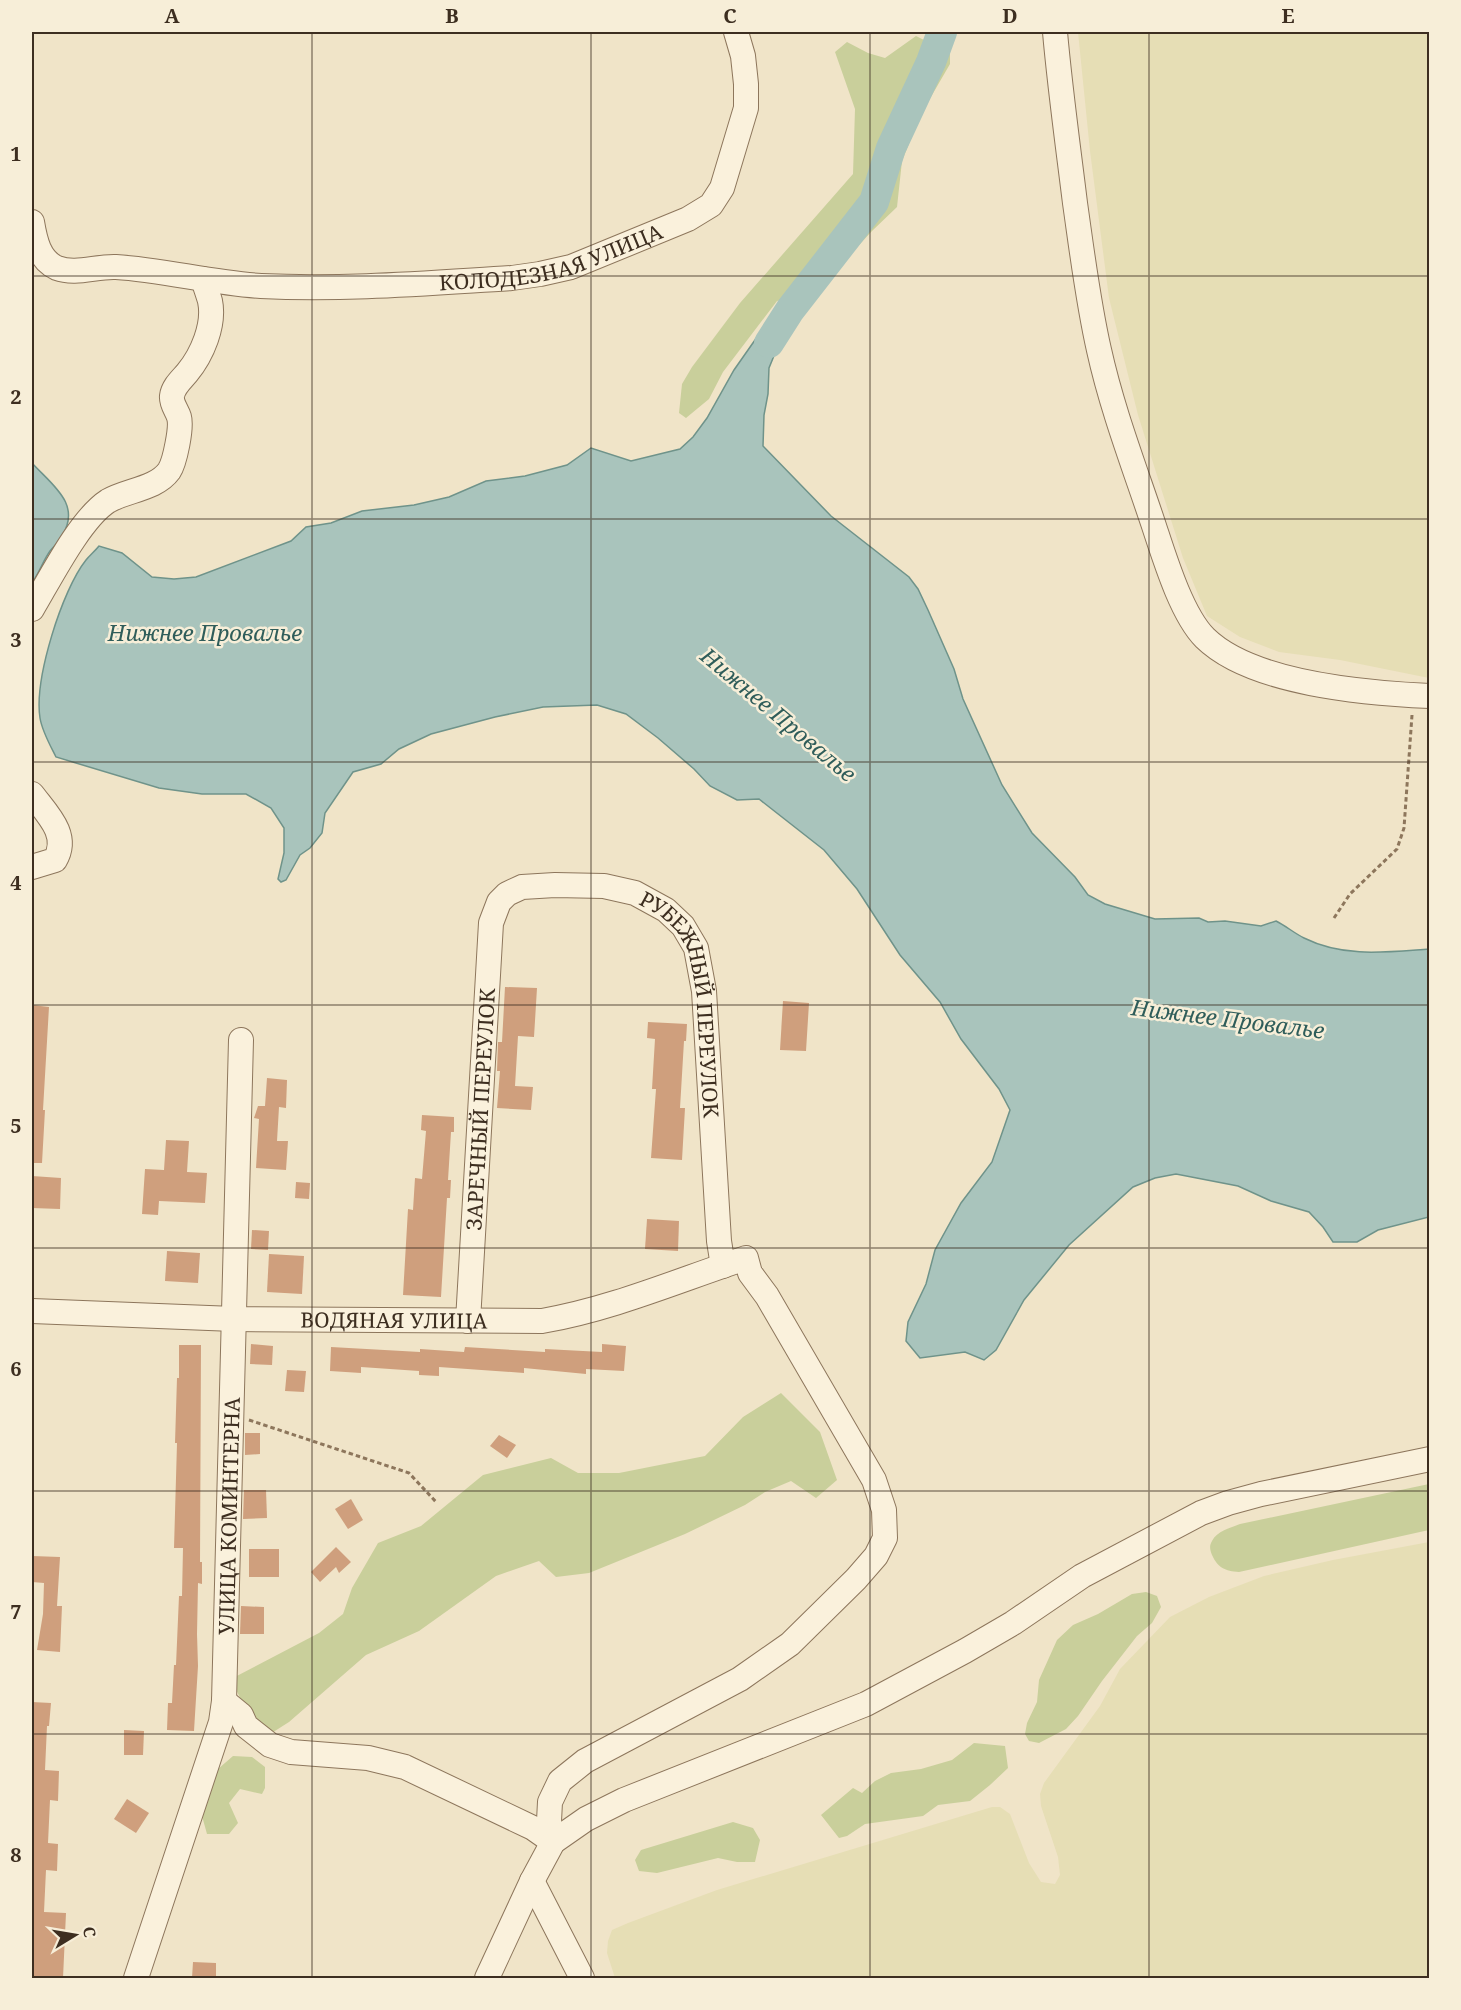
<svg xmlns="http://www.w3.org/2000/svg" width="1461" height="2010" font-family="'Noto Serif',serif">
<rect width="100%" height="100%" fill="#f0e4c8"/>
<g fill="#e6deb5">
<polygon points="1078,32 1429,32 1429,678 1340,660 1279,652 1240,637 1207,616 1183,558 1138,415 1109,298 1090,151"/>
<polygon points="1429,1542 1429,1978 615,1978 607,1953 608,1941 612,1930 628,1923 717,1890 992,1807 1000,1807 1010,1814 1029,1863 1041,1882 1055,1884 1060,1875 1058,1857 1041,1806 1040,1794 1044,1783 1100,1706 1120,1669 1170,1617 1209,1597 1264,1576 1333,1560"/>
</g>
<g fill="#c9cf9b">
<polygon points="916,36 950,53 950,64 921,114 902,161 897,207 872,231 813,295 777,301 723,372 709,399 686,418 679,413 682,384 692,367 740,303 853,174 855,109 835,52 847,42 868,53 885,58"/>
<polygon points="781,1393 820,1432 837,1480 816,1498 791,1481 765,1492 745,1505 685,1534 589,1573 556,1577 539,1561 496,1576 419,1631 366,1655 289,1722 256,1743 243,1704 231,1679 319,1633 343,1614 352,1588 378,1543 421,1526 483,1475 551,1458 578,1473 619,1473 705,1456 743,1417"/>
<path d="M1429,1484V1530L1239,1572C1225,1571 1218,1568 1212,1555C1210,1550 1209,1546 1212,1541C1217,1531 1230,1528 1240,1524Z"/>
<polygon points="1146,1592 1157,1596 1161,1607 1152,1623 1137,1636 1102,1681 1078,1716 1066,1729 1039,1743 1029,1741 1025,1734 1027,1723 1037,1702 1039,1680 1057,1640 1073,1625 1098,1614 1132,1594"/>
<polygon points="974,1743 1005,1746 1008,1768 990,1785 970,1801 938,1805 923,1816 865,1824 847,1836 839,1838 821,1815 853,1788 862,1793 875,1781 891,1773 921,1769 952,1760"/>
<polygon points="233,1756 252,1757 265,1767 265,1788 262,1794 240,1789 229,1803 238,1823 229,1834 207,1834 202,1816 210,1776"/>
<polygon points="733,1822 753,1828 760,1840 755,1862 737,1862 718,1858 657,1873 639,1871 635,1860 641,1850"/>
</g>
<g fill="#a9c4bc" stroke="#6f938a" stroke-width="1.5">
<path d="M778,310H790L794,322L778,346L769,368L768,394L764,415L763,446L831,516L909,577L918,589L928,610L954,669L963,699L1002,785L1032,833L1075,877L1088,895L1105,904L1155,919L1199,918L1208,922L1225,921L1261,926L1276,921C1286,926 1294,933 1304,938C1344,958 1387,952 1429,949V1217L1378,1230L1357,1242H1333L1323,1227L1309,1212L1271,1201L1238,1186L1176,1174L1155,1178L1133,1187L1069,1245L1024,1300L996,1350L984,1360L965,1352L920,1358L906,1341L908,1322L926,1284L935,1250L961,1203L992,1162L1010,1110L999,1089L961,1039L940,1002L900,955L857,889L824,850L759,799L737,800L710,786L694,769L658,738L626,714L597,705L543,707L495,717L431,734L399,749L381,764L353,772L325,813L322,833L310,848L300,855L286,880L281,882L278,879L284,853V828L271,808L246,794H202L159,788L56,757C50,745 42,731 40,718C34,679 62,590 86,560C90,555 95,551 99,546L122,553L152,577L174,579L196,577L291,541L306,527L331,523L362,511L414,505L449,497L486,481L525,476L567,465L591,448L631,461L680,449L693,437L707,418L734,370L762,330Z"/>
<path d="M32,463C52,485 82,504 62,536C59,542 54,546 50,551C43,561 39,573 32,583Z"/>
</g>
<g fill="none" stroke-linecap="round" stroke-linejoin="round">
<polyline stroke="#a9c4bc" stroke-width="30" points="769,343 790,310 874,202 891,148 931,62 942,32"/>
</g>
<g fill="#cf9f7d">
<polygon points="505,987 537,988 534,1037 518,1036 515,1086 533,1087 531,1110 497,1108 500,1071 497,1071 498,1042 502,1042"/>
<polygon points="783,1001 809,1003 806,1051 780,1050"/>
<polygon points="32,1005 49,1007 43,1110 45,1110 42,1163 32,1163"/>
<polygon points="648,1022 687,1024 686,1041 684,1041 680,1108 685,1108 682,1160 651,1158 656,1089 652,1089 655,1039 647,1038"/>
<polygon points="267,1078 287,1080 286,1108 279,1107 277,1141 288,1141 286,1170 256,1168 259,1119 254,1118 258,1106 265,1106"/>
<polygon points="422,1115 454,1117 454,1132 451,1132 448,1180 451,1180 450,1198 447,1198 441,1297 403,1295 408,1209 413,1210 415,1178 422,1179 426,1131 421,1130"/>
<polygon points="166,1140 189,1141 187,1172 207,1173 205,1203 159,1201 158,1215 142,1214 145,1169 164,1170"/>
<polygon points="32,1176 61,1178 60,1209 32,1208"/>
<polygon points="296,1182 310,1183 309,1199 295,1198"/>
<polygon points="647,1219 679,1221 678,1251 645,1249"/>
<polygon points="252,1230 269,1231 268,1250 251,1249"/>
<polygon points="167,1251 200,1253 198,1283 165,1281"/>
<polygon points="269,1254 304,1256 302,1294 267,1292"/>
<polygon points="251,1344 273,1346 272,1365 250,1364"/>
<polygon points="602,1344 626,1346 624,1371 586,1369 586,1374 524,1368 524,1373 439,1367 439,1376 419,1375 419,1371 361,1367 361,1373 330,1371 331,1347 420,1352 420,1349 464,1352 465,1347 545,1352 545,1349 602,1352"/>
<polygon points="179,1345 201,1345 200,1562 202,1562 202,1584 198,1583 197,1634 198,1666 194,1731 167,1730 168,1703 172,1703 174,1665 176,1665 179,1596 182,1596 183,1548 174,1548 177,1443 175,1443 177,1378 179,1378"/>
<polygon points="287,1370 306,1371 304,1392 285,1391"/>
<polygon points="245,1433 260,1433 260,1454 245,1455"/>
<polygon points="499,1435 516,1445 507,1458 490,1446"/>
<polygon points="244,1490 266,1490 267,1518 243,1519"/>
<polygon points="351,1499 363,1520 348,1529 335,1509"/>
<polygon points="336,1547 351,1562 339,1573 336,1567 320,1582 311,1572"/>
<rect x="249" y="1549" width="30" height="28"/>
<polygon points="32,1556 60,1557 57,1606 62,1606 60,1652 37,1650 43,1614 44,1583 32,1582"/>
<polygon points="241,1606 264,1607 264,1634 240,1634"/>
<polygon points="32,1702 51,1703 49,1726 47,1726 45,1770 59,1771 58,1801 50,1800 48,1843 58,1844 57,1871 46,1870 44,1912 66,1913 63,1978 32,1976"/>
<polygon points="124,1730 144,1731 143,1755 124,1755"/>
<polygon points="127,1799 149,1813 136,1833 114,1819"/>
<polygon points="193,1962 216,1963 216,1978 192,1978"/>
</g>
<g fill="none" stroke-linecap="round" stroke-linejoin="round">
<g stroke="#8d765c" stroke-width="26">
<g id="minor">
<path d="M1055,32C1060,89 1068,146 1075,203C1082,252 1088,302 1099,350C1112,409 1134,466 1153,523C1164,556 1181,614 1205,638C1252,684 1366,693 1430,696"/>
<path id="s1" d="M32,222C35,240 39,260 57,268C76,275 96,266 116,267C164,270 212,283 261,286C345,290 428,283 512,278L540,274L571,267L688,219L711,205L722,188L746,108V84L743,56L736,32"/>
<path d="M32,609C50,579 80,519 108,501C127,490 156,489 169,471C175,462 182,427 179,417C177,410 171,404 172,396C173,387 181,380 187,373C202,355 215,325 210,301C208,294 205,286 203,279"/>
<path d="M32,794C47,814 70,835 55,860L32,867"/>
<path id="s2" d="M32,1311L234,1319L542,1321C612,1309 679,1280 746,1258L750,1273L767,1296L874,1480L884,1510L885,1538L876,1556L856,1579L790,1644L740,1679L585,1761L560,1781L550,1802L549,1821L553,1842"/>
<path id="s3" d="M468,1321L491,923L499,902L507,894L522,887L555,885L604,886L635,893L666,910L683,926L696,948L704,991L719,1241L723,1266"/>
<polyline points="224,1701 241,1715 246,1726 270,1745 291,1752 368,1758 405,1767 533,1828 553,1842"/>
<polyline points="532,1881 582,1978"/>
<path id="s4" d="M136,1978L221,1722L224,1701L241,1040"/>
<polyline points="487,1978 532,1881 553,1842 586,1819 624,1800 866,1704 965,1651 1013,1623 1082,1576 1201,1513 1228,1503 1261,1494 1430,1459"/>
</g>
</g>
<g stroke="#8d765c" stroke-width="3" stroke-dasharray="4.5 3" stroke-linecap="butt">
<polyline points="1334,918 1350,894 1397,849 1404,828 1412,715"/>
<polyline points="249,1420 409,1473 437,1503"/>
</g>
<use href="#minor" stroke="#faf1dc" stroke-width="24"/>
</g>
<path fill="none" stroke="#3d2e20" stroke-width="1.5" stroke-opacity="0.55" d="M312,32V1978M591,32V1978M870,32V1978M1149,32V1978M32,276H1430M32,519H1430M32,762H1430M32,1005H1430M32,1248H1430M32,1491H1430M32,1734H1430"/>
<g text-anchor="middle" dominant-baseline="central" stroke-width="5" stroke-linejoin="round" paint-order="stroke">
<g font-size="21" fill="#3d2e20" stroke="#f7eed8">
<text stroke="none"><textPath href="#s1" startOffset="554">КОЛОДЕЗНАЯ УЛИЦА</textPath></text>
<text stroke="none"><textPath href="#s3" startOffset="694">РУБЕЖНЫЙ ПЕРЕУЛОК</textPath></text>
<text stroke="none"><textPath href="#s3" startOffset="212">ЗАРЕЧНЫЙ ПЕРЕУЛОК</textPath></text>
<text stroke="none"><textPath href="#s2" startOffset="362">ВОДЯНАЯ УЛИЦА</textPath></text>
<text stroke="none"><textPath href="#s4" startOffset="476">УЛИЦА КОМИНТЕРНА</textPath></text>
</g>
<g font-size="22" font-style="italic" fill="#2f5d5a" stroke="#f7eed8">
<text x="205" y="632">Нижнее Провалье</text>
<text transform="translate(779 714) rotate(40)">Нижнее Провалье</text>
<text transform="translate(1228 1018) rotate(7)">Нижнее Провалье</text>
</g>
</g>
<rect width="1461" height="2010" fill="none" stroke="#f7eed8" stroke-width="66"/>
<g transform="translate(75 1935) rotate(79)" stroke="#f7eed8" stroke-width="4.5" paint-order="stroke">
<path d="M0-4.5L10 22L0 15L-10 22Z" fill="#3d2e20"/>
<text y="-9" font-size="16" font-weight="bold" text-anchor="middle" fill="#3d2e20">С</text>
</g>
<rect x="33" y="33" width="1395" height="1944" fill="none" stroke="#3d2e20" stroke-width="2"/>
<g font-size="20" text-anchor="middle" font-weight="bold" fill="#3d2e20">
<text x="172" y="23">A</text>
<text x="452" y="23">B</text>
<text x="730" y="23">C</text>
<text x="1010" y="23">D</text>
<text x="1288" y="23">E</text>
<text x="16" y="161">1</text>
<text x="16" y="404">2</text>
<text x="16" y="647">3</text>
<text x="16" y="890">4</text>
<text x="16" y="1133">5</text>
<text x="16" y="1376">6</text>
<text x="16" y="1619">7</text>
<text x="16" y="1862">8</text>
</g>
</svg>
